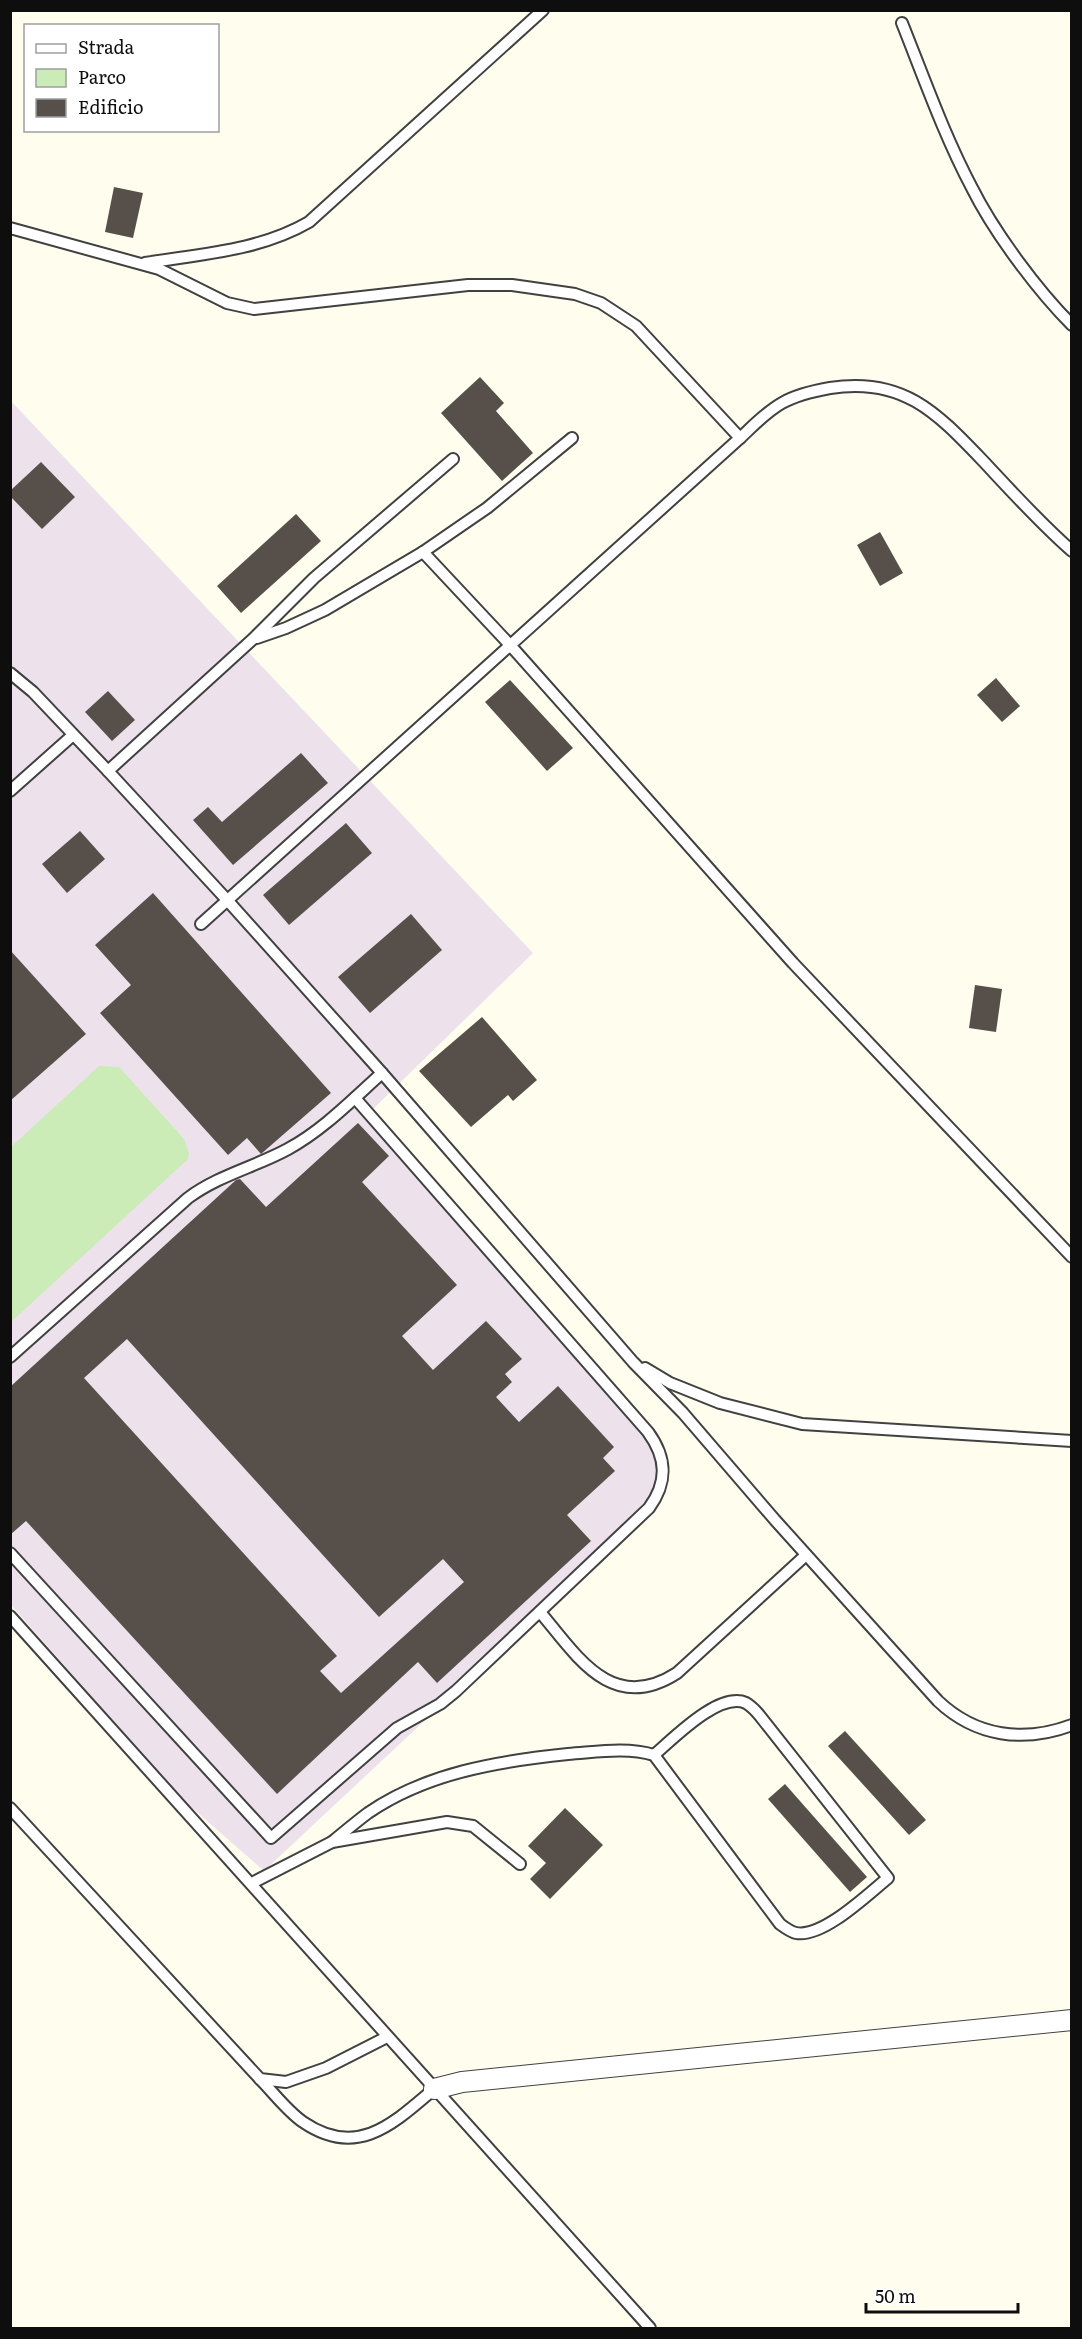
<svg xmlns="http://www.w3.org/2000/svg" width="1082" height="2339" font-family="Literata,serif">
<rect width="100%" height="100%" fill="#fffeee"/>
<polygon fill="#ede2ec" points="10,400 533,953 369,1113 648,1432 664,1474 640,1519 264,1871 182,1799 11,1605"/>
<polygon fill="#cbebb7" points="99,1066 119,1067 184,1139 189,1153 188,1159 11,1322 11,1147"/>
<g fill="#57504a" fill-rule="evenodd">
<polygon points="114,187 143,193 133,238 105,232"/>
<polygon points="480,377 504,403 496,411 533,453 502,481 441,413"/>
<polygon points="41,462 75,497 42,529 10,496 10,491"/>
<polygon points="296,514 321,541 241,613 217,586"/>
<polygon points="880,532 903,573 880,586 857,545"/>
<polygon points="996,678 1020,706 1002,722 977,695"/>
<polygon points="510,680 573,748 547,771 485,702"/>
<polygon points="108,691 135,720 112,741 85,712"/>
<polygon points="301,753 328,783 233,865 193,820 208,807 222,822"/>
<polygon points="346,823 372,853 289,925 263,895"/>
<polygon points="80,831 105,859 67,893 42,864"/>
<polygon points="153,893 331,1093 261,1154 247,1138 228,1155 100,1013 131,985 95,945"/>
<polygon points="411,914 442,950 370,1013 338,977"/>
<polygon points="10,950 86,1034 10,1101"/>
<polygon points="975,985 1002,989 996,1032 969,1028"/>
<polygon points="482,1017 537,1080 513,1101 508,1095 471,1127 419,1071"/>
<path d="M358,1123L389,1156L362,1182L457,1285L402,1336L433,1370L486,1321L522,1359L505,1374L512,1382L496,1397L519,1422L558,1386L614,1447L603,1458L615,1471L567,1515L591,1541L437,1683L418,1662L277,1794L26,1521L10,1535V1387L236,1180L240,1179L266,1207ZM127,1339L379,1617L443,1559L464,1582L341,1693L320,1671L337,1656L84,1378Z"/>
<polygon points="845,1731 926,1820 909,1835 828,1746"/>
<polygon points="785,1784 867,1877 850,1892 768,1799"/>
<polygon points="565,1808 603,1845 550,1899 530,1879 546,1863 528,1846"/>
</g>
<g fill="none" stroke-linecap="round" stroke-linejoin="round">
<g stroke="#414141" stroke-width="14">
<g id="lane">
<path d="M902,23C924,78 944,135 972,188C994,232 1037,290 1072,325"/>
<polyline points="10,228 159,269 227,303 254,309 468,285 512,285 575,294 601,303 636,326 740,438 201,924"/>
<path d="M145,263C200,254 259,251 309,222L543,10"/>
<path d="M740,438C753,426 766,412 782,403C796,395 813,391 830,388C904,376 938,414 985,463C1013,493 1041,524 1072,551"/>
<polyline points="423,552 511,646 793,963 1072,1257"/>
<polyline points="257,638 286,628 325,610 423,552 487,508 572,438"/>
<path d="M10,673L33,692L108,771L228,901L382,1073L633,1362L683,1413L775,1520L938,1701C976,1737 1024,1743 1072,1725"/>
<polyline points="108,771 253,639 314,578 453,459"/>
<polyline points="10,791 73,735"/>
<path d="M10,1357L188,1198C219,1175 255,1167 288,1149C323,1130 352,1100 382,1073"/>
<polyline points="645,1368 670,1383 720,1403 802,1424 1072,1441"/>
<path d="M10,1553L271,1838L397,1728L440,1704L456,1691L649,1508C668,1482 667,1458 648,1432L355,1098"/>
<path d="M540,1612C577,1656 612,1715 677,1673L806,1555"/>
<polyline points="10,1616 650,2328"/>
<polyline points="10,1808 260,2079 286,2082 326,2068 387,2037"/>
<path d="M332,1842C344,1832 356,1822 368,1813C426,1773 499,1761 568,1754C598,1752 626,1747 654,1755L780,1924C784,1927 791,1932 796,1933C823,1938 868,1894 888,1878L760,1716C756,1711 751,1706 746,1703C719,1691 673,1739 654,1755"/>
<polyline points="252,1883 332,1842 447,1822 473,1826 520,1864"/>
<path d="M260,2079C273,2092 287,2111 303,2122C357,2159 393,2124 434,2089"/>
</g>
</g>
<g stroke="#414141" stroke-width="22">
<polyline id="street" points="434,2089 462,2082 1072,2020"/>
</g>
<use href="#lane" stroke="#fff" stroke-width="10"/>
<use href="#street" stroke="#fff" stroke-width="20"/>
</g>
<rect width="1082" height="2339" fill="none" stroke="#0e0e0e" stroke-width="24"/>
<rect x="24" y="24" width="195" height="108" fill="#ffffff" stroke="#9f9f9f" stroke-width="1.5"/>
<rect x="36" y="44" width="30" height="9" fill="#ffffff" stroke="#9f9f9f" stroke-width="1.5"/>
<text x="78" y="54" font-size="18" fill="#0e0e0e">Strada</text>
<rect x="36" y="69" width="30" height="18" fill="#cbebb7" stroke="#9f9f9f" stroke-width="1.5"/>
<text x="78" y="84" font-size="18" fill="#0e0e0e">Parco</text>
<rect x="36" y="99" width="30" height="18" fill="#57504a" stroke="#9f9f9f" stroke-width="1.5"/>
<text x="78" y="114" font-size="18" fill="#0e0e0e">Edificio</text>
<path d="M866 2303v9h152v-9" fill="none" stroke="#0e0e0e" stroke-width="3"/>
<text x="875" y="2303" font-size="18" fill="#0e0e0e" stroke="#ffffff" stroke-width="4.5" paint-order="stroke">50 m</text>
</svg>
